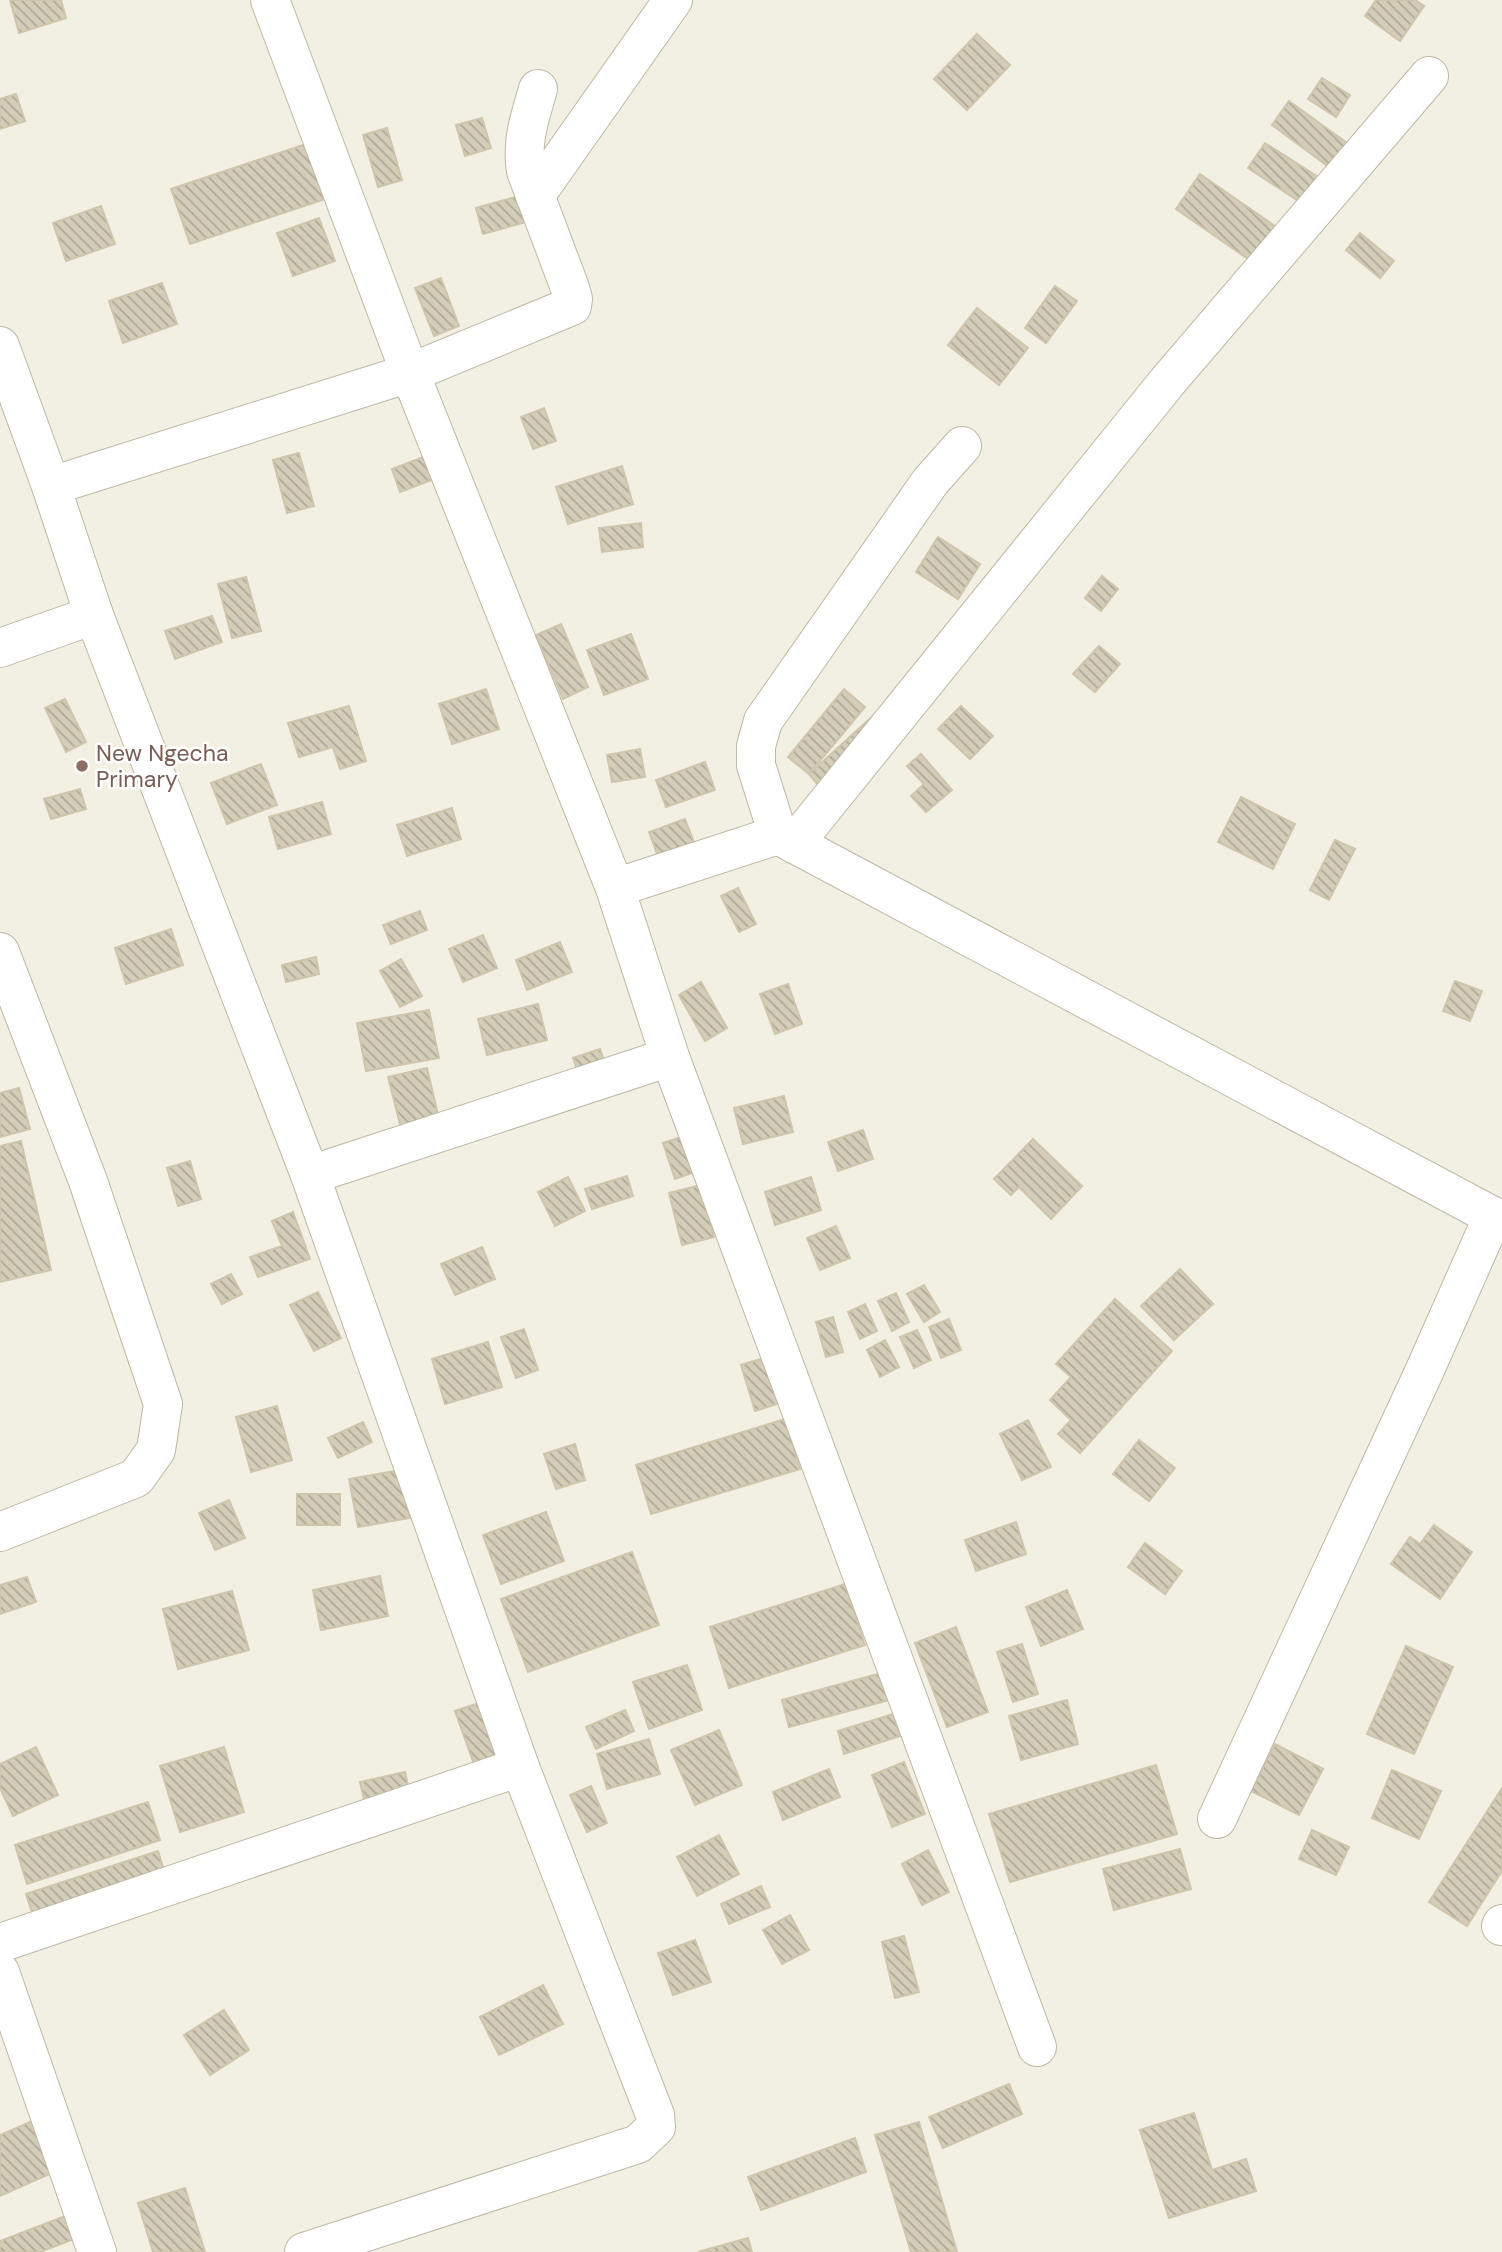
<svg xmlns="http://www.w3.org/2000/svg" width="1502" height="2252" font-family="'DM Sans',sans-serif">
<defs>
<pattern id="building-back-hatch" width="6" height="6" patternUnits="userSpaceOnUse" patternTransform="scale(1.75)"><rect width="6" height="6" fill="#d4cdb8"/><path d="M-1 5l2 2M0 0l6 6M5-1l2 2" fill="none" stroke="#aea896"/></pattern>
</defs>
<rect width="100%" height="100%" fill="#f2f0e3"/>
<g fill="url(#building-back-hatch)" stroke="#cfc5ac" stroke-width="2">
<polygon points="10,0 61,0 66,18 19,33"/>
<polygon points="1376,0 1415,0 1424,6 1400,41 1365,16"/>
<polygon points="977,34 1010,65 967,110 934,79"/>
<polygon points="1322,78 1350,95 1336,117 1308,99"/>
<polygon points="16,94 25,121 0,129 0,99"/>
<polygon points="1289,101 1347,143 1329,167 1272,125"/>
<polygon points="482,118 491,148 465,156 456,125"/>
<polygon points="387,128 402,180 378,187 363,135"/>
<polygon points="309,143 328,198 190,244 171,189"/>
<polygon points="1265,143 1323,180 1306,206 1248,168"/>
<polygon points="1200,174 1282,231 1258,266 1176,209"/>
<polygon points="519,196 526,222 483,234 476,208"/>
<polygon points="101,206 115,244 66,261 53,223"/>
<polygon points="319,218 335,261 293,276 277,233"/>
<polygon points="1360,233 1394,261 1380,278 1346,250"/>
<polygon points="441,278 459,326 434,336 415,288"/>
<polygon points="162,283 177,324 123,343 109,301"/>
<polygon points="1055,286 1077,301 1046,343 1025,328"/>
<polygon points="977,308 1028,348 999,385 948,345"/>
<polygon points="544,408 556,441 533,449 521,417"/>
<polygon points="299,453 314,506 287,513 273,460"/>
<polygon points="423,457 432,480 400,492 392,469"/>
<polygon points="622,466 633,504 568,524 556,487"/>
<polygon points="641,523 643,547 602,552 599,528"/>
<polygon points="938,537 980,564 958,599 916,572"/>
<polygon points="1102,576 1118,589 1101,611 1085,598"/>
<polygon points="246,577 261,631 232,638 218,584"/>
<polygon points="212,616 222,642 175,659 165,631"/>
<polygon points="561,624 588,687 563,699 536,635"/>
<polygon points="631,634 648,679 604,695 587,650"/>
<polygon points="1099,646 1120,664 1095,692 1073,674"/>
<polygon points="486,689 499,729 452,744 439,704"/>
<polygon points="844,689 865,707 809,774 788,757"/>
<polygon points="65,699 86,742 66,752 45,708"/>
<polygon points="349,706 366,761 340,769 333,747 299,757 288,723"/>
<polygon points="961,706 993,736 970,759 938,729"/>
<polygon points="875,714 819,786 809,774"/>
<polygon points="640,749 645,777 612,782 607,755"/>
<polygon points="921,754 952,790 926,812 911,796 924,784 907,766"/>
<polygon points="705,762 715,790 666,807 656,780"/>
<polygon points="261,764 277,805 227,824 211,783"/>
<polygon points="80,789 86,809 51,819 44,799"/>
<polygon points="1241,797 1295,824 1273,869 1218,842"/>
<polygon points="322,802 331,834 278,849 269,817"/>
<polygon points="452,808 461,839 407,856 397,825"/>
<polygon points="685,819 695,845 659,859 649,832"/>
<polygon points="1335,840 1355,849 1329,900 1310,890"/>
<polygon points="738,888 756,924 739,932 721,896"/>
<polygon points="420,911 427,930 391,944 383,925"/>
<polygon points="171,929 183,965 126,984 115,948"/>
<polygon points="483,935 497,968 463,982 449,949"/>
<polygon points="560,942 572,972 527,990 516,960"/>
<polygon points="316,957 319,974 286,982 282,965"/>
<polygon points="401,959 422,996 400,1007 380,971"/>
<polygon points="1455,981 1482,991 1470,1021 1443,1011"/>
<polygon points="701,982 727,1028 705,1041 679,995"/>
<polygon points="788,984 802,1024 775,1034 760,994"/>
<polygon points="538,1004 547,1040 487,1055 478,1019"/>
<polygon points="429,1010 439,1058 366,1071 357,1023"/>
<polygon points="600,1049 607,1069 580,1078 573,1058"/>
<polygon points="427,1068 439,1119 401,1128 388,1077"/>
<polygon points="19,1088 30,1129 0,1137 0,1093"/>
<polygon points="784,1096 793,1132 743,1144 734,1108"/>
<polygon points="863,1130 873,1159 838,1171 828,1142"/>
<polygon points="690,1134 704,1169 675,1179 663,1143"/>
<polygon points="1033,1139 1082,1186 1051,1219 1019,1187 1011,1195 994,1179"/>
<polygon points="21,1141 51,1270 0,1282 0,1146"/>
<polygon points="190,1161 201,1199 178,1206 167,1168"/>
<polygon points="627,1176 633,1196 592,1209 585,1189"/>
<polygon points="568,1177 585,1211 555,1226 538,1192"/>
<polygon points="811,1177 821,1210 775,1225 765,1192"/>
<polygon points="701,1185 714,1237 682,1245 669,1193"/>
<polygon points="293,1212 310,1259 258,1277 250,1257 282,1246 272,1221"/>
<polygon points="836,1226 850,1258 820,1270 807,1238"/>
<polygon points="482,1247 495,1279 455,1295 441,1264"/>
<polygon points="1180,1269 1213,1304 1174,1340 1141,1306"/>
<polygon points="231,1274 242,1294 222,1304 211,1284"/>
<polygon points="924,1285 940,1312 924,1322 907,1294"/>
<polygon points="318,1292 341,1338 314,1351 290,1305"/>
<polygon points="896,1293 909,1322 892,1331 878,1301"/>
<polygon points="1115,1299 1172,1351 1080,1453 1058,1434 1071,1420 1050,1400 1071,1377 1056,1364"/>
<polygon points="865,1304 877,1331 860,1339 848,1312"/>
<polygon points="833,1317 843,1352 826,1357 816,1322"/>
<polygon points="949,1319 961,1350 941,1358 929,1327"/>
<polygon points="524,1329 538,1370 516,1378 501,1337"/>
<polygon points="917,1330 931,1360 914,1368 900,1337"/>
<polygon points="885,1340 899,1367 880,1377 867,1350"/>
<polygon points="488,1342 502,1387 445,1404 432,1359"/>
<polygon points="774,1355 789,1400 755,1411 741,1365"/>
<polygon points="277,1406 292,1460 251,1472 236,1417"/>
<polygon points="785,1419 800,1469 651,1514 636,1465"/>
<polygon points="1028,1420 1051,1467 1022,1480 1000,1434"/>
<polygon points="363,1422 372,1442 338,1458 328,1438"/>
<polygon points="1139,1440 1175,1468 1149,1501 1113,1474"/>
<polygon points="575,1444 585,1480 556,1489 544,1454"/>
<polygon points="401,1470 410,1518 358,1527 349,1479"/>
<rect x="297" y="1494" width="43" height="31"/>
<polygon points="229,1500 245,1538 215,1550 199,1513"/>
<polygon points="546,1512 564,1561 501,1584 483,1535"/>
<polygon points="1016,1522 1026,1554 976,1571 965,1540"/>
<polygon points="1434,1525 1472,1552 1440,1599 1391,1564 1410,1537 1420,1544"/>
<polygon points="1145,1543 1182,1571 1165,1594 1128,1567"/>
<polygon points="632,1552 659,1625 528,1672 501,1599"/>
<polygon points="380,1576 388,1616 321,1630 313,1590"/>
<polygon points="27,1577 36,1602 0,1614 0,1585"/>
<polygon points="845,1584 865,1645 729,1688 710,1627"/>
<polygon points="1067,1590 1083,1629 1041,1646 1026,1607"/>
<polygon points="232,1591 249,1650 178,1669 163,1609"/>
<polygon points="956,1627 988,1712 947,1727 915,1643"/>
<polygon points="1022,1644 1038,1694 1013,1702 997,1652"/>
<polygon points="1406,1646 1453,1667 1414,1754 1367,1734"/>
<polygon points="687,1665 702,1710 649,1729 633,1682"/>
<polygon points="885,1672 893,1699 789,1727 782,1700"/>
<polygon points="1067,1700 1078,1744 1021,1760 1009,1716"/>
<polygon points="482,1702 502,1757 475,1767 455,1711"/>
<polygon points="625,1710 634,1731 596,1749 586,1727"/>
<polygon points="893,1714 900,1736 844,1754 838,1731"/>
<polygon points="719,1730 742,1785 695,1805 671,1750"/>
<polygon points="649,1739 660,1774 607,1789 597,1754"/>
<polygon points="1275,1744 1323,1769 1299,1815 1251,1791"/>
<polygon points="36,1747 58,1795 13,1816 0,1788 0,1764"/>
<polygon points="224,1747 244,1812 180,1832 160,1766"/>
<polygon points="904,1762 925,1814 892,1827 872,1775"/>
<polygon points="1156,1765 1177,1834 1010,1882 989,1814"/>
<polygon points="829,1769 840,1797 783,1820 773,1792"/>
<polygon points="1392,1770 1441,1791 1419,1839 1372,1818"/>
<polygon points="405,1772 410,1794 365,1804 360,1782"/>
<polygon points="591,1786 607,1823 587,1832 570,1795"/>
<polygon points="1502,1788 1502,1871 1467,1926 1429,1902"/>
<polygon points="148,1802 160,1840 27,1884 15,1845"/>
<polygon points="1312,1830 1349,1847 1336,1875 1299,1859"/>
<polygon points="719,1835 739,1874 697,1896 677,1857"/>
<polygon points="1180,1849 1191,1889 1114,1910 1103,1869"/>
<polygon points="928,1850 949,1892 922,1905 902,1864"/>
<polygon points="158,1851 166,1877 34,1919 26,1894"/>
<polygon points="761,1886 770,1907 729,1924 721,1904"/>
<polygon points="790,1915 809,1950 782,1964 763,1930"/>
<polygon points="904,1936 919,1992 895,1998 882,1942"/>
<polygon points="695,1940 711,1982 673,1995 658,1953"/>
<polygon points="543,1985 563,2024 499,2055 480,2017"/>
<polygon points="224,2010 249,2050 210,2075 184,2035"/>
<polygon points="1009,2084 1022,2114 943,2148 929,2117"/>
<polygon points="1194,2113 1212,2170 1246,2159 1256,2191 1169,2218 1140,2130"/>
<polygon points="39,2118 61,2169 0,2196 0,2135"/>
<polygon points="919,2122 957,2252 911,2252 875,2135"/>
<polygon points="855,2138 866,2172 761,2210 748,2177"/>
<polygon points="185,2188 205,2252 153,2252 138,2203"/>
<polygon points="73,2213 82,2236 40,2252 0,2252 0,2241"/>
<polygon points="748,2238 752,2252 698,2252"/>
</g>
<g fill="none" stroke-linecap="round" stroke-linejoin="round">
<g stroke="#beb8a6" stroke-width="40">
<g id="minor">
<path d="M270,0L410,373L572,306L573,299L570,288L526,171C521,141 530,117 538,89"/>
<polyline points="535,196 673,0"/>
<polyline points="0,346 51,486 94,615 310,1175 520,1767 655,2115 656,2127 638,2144 304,2252"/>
<polyline points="51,486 410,373 615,888 670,1057 1037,2047"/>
<polyline points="0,648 94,615"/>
<polyline points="778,835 756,765 756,746 763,721 930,482 962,446"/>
<polyline points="794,844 1168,381 1429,76"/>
<polyline points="615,888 778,835 1502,1221"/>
<polyline points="0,952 88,1181 163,1404 156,1450 136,1478 0,1532"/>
<polyline points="310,1175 670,1057"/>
<polyline points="1217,1819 1424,1372 1493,1216"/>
<polyline points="1501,1926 1502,1924"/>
<polyline points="0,1943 520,1767"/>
<polyline points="0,1972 97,2252"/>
</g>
</g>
<use href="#minor" stroke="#fff" stroke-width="38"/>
</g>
<circle fill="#8d6e63" stroke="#fff" stroke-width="2.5" cx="82" cy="766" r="7"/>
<g text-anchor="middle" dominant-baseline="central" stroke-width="5" stroke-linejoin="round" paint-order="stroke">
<g font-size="23" fill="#785e54" stroke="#fff" text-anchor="start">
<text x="96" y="753">New Ngecha<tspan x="96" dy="26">Primary</tspan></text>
</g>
</g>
</svg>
